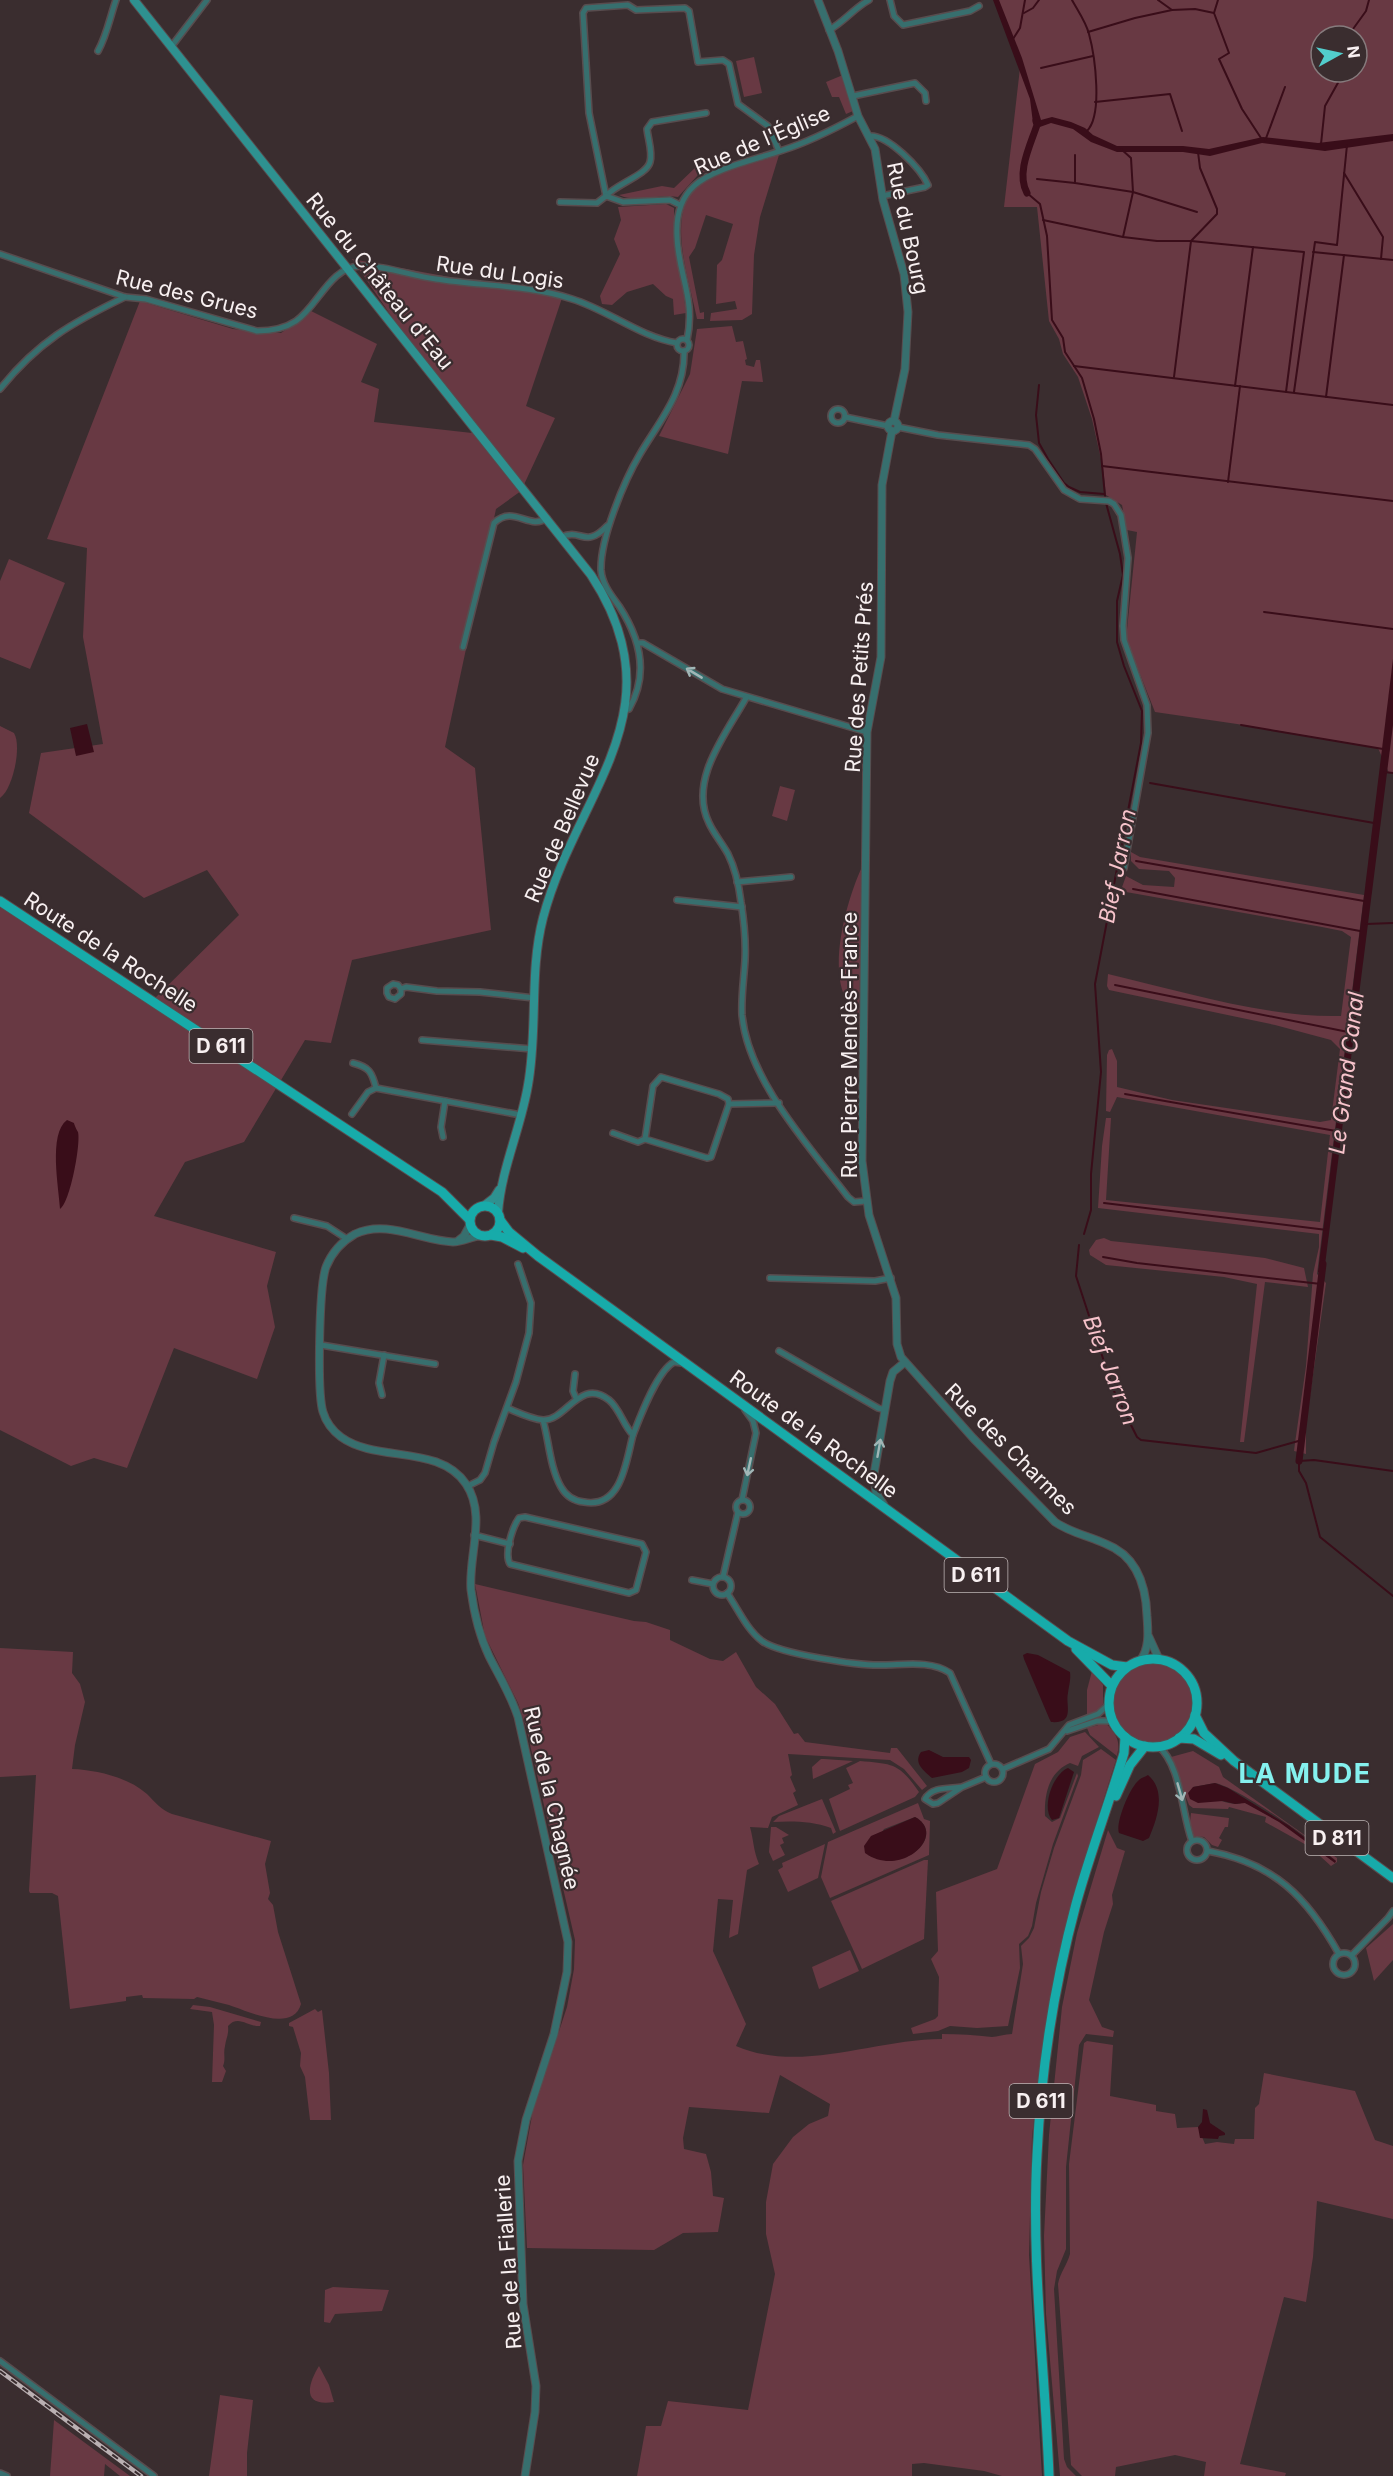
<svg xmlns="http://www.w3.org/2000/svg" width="1393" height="2476" font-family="Inter,sans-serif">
<rect width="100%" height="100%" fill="#3a2d2f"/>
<g fill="#683943" fill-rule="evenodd">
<path d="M994,0H1393V773H1389L1378,748L1237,724L1155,712L1126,639L1137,532L1127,530L1122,505L1106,495L1103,468L1092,419L1078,377L1063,354L1059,339L1049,321L1037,207H1004L1020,68ZM1321,36H1357V72H1321Z"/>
<polygon points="754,57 762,93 744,97 736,61"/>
<polygon points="843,75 853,111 846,114 839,97 832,97 826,82"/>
<path d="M779,155L760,217L754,255L752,314L742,320L710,321L711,313L737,309L735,301L716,304L717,265L722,260L733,224L706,215L695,248L689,257L700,313L704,312V319H697C690,282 665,215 697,186C714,171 756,163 779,155Z"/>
<path d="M696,167L706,171L698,175L678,197C659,194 636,203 619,195L662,186L674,188Z"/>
<polygon points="666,204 674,208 674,246 682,280 686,313 674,315 673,299 666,296 653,284 627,292 612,305 602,304 600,296 620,254 614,239 621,220 618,207"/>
<polygon points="352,259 562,298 526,406 555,418 521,491 496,509 445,747 475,768 491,930 352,960 331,1043 305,1040 244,1142 185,1162 154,1216 276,1252 267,1286 275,1327 257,1379 174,1348 127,1468 94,1458 71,1466 0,1430 0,906 150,1003 239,915 207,870 144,898 29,813 41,753 103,744 83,637 87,548 47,539 140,301 233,329 281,333 311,311 377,344 361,382 379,389 374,422 472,433"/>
<polygon points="732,326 736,342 743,341 747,359 745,360 746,365 754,367 756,360 760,360 763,382 742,381 728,454 659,436 690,374 697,329"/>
<polygon points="9,559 65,583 30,669 0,657 0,581"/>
<path d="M0,726L14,733C22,746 13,789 0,798Z"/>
<polygon points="780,786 795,790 787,821 772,816"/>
<path d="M1131,852L1140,857L1364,895L1317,1274L1326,1283L1306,1424V1454L1294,1451L1295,1443L1306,1366L1313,1274L1319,1247V1234L1098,1208L1102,1146L1106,1118H1111L1106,1200L1320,1222L1330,1135L1117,1097L1110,1112L1106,1111L1107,1055L1109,1050L1112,1049L1117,1061V1087L1172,1100L1320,1122L1331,1120L1340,1049L1331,1040L1275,1025L1109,990L1107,986L1108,974C1181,991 1267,1018 1341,1016L1351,937L1342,931L1322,927L1126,892L1121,890L1126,876L1143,885L1174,887L1175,878L1169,871L1139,869L1131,861Z"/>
<path d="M862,867L859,1024C854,1015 848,1005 844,995C830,961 847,899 862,867Z"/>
<polygon points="1104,1238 1111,1241 1223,1253 1265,1258 1304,1268 1308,1287 1265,1282 1244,1442 1240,1442 1257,1284 1224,1277 1106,1265 1090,1255 1089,1250 1096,1240"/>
<path d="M475,1584L634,1621L646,1622L670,1630V1640L710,1659L723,1661L736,1652L756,1687L775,1704L794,1734L798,1733L805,1742L890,1753L891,1748H897L927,1786L922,1790L904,1769L890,1760L788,1754L792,1775L790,1777L796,1791L793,1793L798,1805L772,1817L768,1828L750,1827C754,1842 753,1849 759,1864L747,1870L738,1934L729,1938L733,1900L718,1899L713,1951L746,2024L736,2046C801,2074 874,2039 942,2039V2034C959,2034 975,2035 992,2037C997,2037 1005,2034 1012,2034L1023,1964L1021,1946L1029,1938L1034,1928L1041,1892L1054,1848L1081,1775L1083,1760L1101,1749L1116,1760L1075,1890L1039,2073L1032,2137L1029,2255L1042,2476H1002L984,2471L924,2463L912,2464V2476H637L646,2426H661L668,2401L748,2410L775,2274L766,2234V2202L773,2164L793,2137L809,2124L828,2116L830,2104L780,2075L769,2113L689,2107L683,2138L684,2149L706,2154L711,2172L713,2196L724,2198L718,2232L683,2233L654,2250L527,2248L523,2165L533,2110L567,2007L574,1969L575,1940L526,1727L518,1703L485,1636Z"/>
<path d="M0,1648L73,1652L72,1673L80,1684L85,1702L75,1745L72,1769C96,1770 128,1777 147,1794C155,1802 161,1810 172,1814L271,1841L265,1864L270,1893L268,1899L273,1905L278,1932L301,2004C293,2033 247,2011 229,2005C218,2002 208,2000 197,1997L194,1999L143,1998L142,1995L126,1997V2001L70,2009L58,1896L52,1893H30L29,1891L36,1775L0,1777Z"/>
<circle cx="1152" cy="1703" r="40"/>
<polygon points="1092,1671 1103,1685 1103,1704 1095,1713 1087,1715 1087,1690"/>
<path d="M1106,1723C1116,1735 1121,1740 1117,1756L1090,1735L1087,1728Z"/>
<path d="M1085,1732L1099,1747L1082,1756L1078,1766L1070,1763C1049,1772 1044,1794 1045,1816L1052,1822L1060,1818L1077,1773L1078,1776L1053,1844L1036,1903L1032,1926L1028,1936L1019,1944L1020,1968L1008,2026L977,2028L950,2026L938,2031L913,2034L911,2028L935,2019L938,2016L939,1977L931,1959L938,1951L936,1892L997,1869L1035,1764L1058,1752L1070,1737Z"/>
<path d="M1193,1751L1219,1767L1223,1777L1337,1858V1862L1331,1866L1310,1847L1265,1822L1266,1817L1229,1807L1228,1809L1193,1808L1189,1805L1171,1757ZM1215,1783C1240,1788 1315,1842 1336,1861L1334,1862C1315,1848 1266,1808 1245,1803C1242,1802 1239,1804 1236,1804C1220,1803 1207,1795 1193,1787Z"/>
<polygon points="821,1759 824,1759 853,1761 813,1779 812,1767"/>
<path d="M860,1761C893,1764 899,1763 919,1792L915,1797L840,1831L829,1799L850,1789L848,1785L853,1783L846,1768Z"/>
<path d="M822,1799L836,1832L833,1834L831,1828C812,1821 792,1821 773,1822L779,1816Z"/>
<path d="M918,1803L924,1819L930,1821L929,1855L830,1898L821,1877L828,1842ZM915,1817C946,1834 908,1874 868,1855L884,1829Z"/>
<polygon points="1191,1813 1229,1818 1228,1827 1225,1827 1219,1838 1222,1840 1218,1847 1212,1845 1204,1837 1194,1836 1190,1822"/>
<polygon points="771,1827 776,1827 789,1835 782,1838 784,1843 780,1845 785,1855 773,1861 769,1852"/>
<polygon points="1108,1830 1117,1848 1125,1851 1112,1895 1113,1904 1104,1932 1089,2000 1102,2027 1114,2031 1113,2037 1086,2034 1079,2045 1066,2167 1066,2249 1057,2271 1054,2289 1064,2459 1067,2467 1076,2476 1060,2476 1046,2314 1044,2236 1049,2135 1062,2007 1077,1933"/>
<polygon points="825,1844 818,1878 788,1892 778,1870 783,1867 782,1863"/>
<polygon points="924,1860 928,1860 924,1939 862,1969 831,1901"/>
<polygon points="1393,1924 1393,1960 1374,1981 1366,1948"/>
<polygon points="850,1950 859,1971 819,1989 812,1967"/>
<path d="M193,2005L210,2007L261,2022L260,2026C248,2027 238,2014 228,2026C229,2035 226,2038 225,2046C223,2054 226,2059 223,2066L226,2071L222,2082H212L214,2025L212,2012L190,2009Z"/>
<polygon points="315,2009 318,2012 322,2010 329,2073 331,2120 310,2120 305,2077 300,2066 301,2053 293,2027 289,2026 289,2023"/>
<path d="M1087,2041L1113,2045L1110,2096L1156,2105V2111L1175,2114L1177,2128L1198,2127L1205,2144L1217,2142L1234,2144L1235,2139H1254L1255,2108L1259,2104L1264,2073L1355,2091L1375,2140L1393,2146V2219L1317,2201L1313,2257L1306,2302L1284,2297L1240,2464L1286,2473L1285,2476H1204L1206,2462L1175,2455L1116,2467L1115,2476H1082L1071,2465L1058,2284C1060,2273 1067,2265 1070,2254L1069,2164L1084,2043Z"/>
<polygon points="333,2287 389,2290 382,2311 335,2314 330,2323 324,2322 325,2290"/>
<path d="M319,2366L329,2385L334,2402C301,2407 308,2384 319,2366Z"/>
<polygon points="220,2395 253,2400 247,2453 247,2476 209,2476"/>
<polygon points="54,2420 130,2476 120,2476 105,2464 104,2476 50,2476"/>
</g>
<g fill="#390d19">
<polygon points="993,0 999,0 1022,58 1041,120 1052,117 1071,122 1085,128 1093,135 1117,146 1183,146 1209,149 1263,137 1318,143 1393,134 1393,141 1325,151 1262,143 1210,156 1183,152 1117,152 1091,142 1073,129 1051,123 1037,128 1033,123 1030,99"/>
<polygon points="1393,659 1393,725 1324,1273 1318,1272"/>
<polygon points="87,724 94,752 76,756 70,728"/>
<path d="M67,1120L74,1123C74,1124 77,1131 78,1132C81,1144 70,1203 60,1209C59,1188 48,1134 67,1120Z"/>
<path d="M1027,1653L1038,1655L1070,1672C1071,1680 1069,1685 1068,1693C1065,1705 1076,1724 1051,1722L1049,1718L1024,1659L1023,1655Z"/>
<path d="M929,1750L943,1757H969L971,1760L969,1768L962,1772L932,1778C924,1771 913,1763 921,1752Z"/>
<path d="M1068,1768L1074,1772L1059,1818L1052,1820C1041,1807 1053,1774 1068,1768Z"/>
<path d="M1148,1775C1167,1791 1157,1819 1149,1838L1143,1841L1119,1833C1115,1823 1130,1787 1139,1780C1142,1777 1145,1777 1148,1775Z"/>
<polygon points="1215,1783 1228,1788 1288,1825 1336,1861 1335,1863 1279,1822 1245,1803 1235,1804 1223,1801 1198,1803 1190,1799 1188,1793 1193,1787"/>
<path d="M915,1817C948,1835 901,1879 865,1853L864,1846L871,1836Z"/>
<polygon points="1203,2109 1207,2110 1210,2123 1225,2133 1225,2135 1219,2136 1218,2139 1200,2138 1198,2127 1202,2122"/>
</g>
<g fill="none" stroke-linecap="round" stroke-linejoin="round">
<g stroke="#390d19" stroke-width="2">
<path d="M1072,0C1078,11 1086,22 1089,34C1095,56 1103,115 1087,131"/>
<polyline points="1158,0 1172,10 1195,9 1214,13"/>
<polyline points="1218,0 1214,13 1229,53 1219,59 1242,109 1261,138"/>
<polyline points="1024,13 1033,8 1039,0"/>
<polyline points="1088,32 1135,18 1172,10"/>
<polyline points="1348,36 1366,11 1369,0"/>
<polyline points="1013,39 1020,28 1025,0"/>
<polyline points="1041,68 1093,56"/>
<polyline points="1095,102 1170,94 1182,131"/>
<polyline points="1265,141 1285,87"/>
<polyline points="1321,144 1325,106 1344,72"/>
<polyline points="1121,149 1131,158 1133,192 1123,237"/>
<polyline points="1075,155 1075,183 1133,192 1197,212"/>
<polyline points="1344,173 1383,237 1381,259"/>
<polyline points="1037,179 1075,183"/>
<polyline points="1027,193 1040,204 1047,236 1052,320 1063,338 1065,352 1082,378 1094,419 1101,454 1105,496"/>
<polyline points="1043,220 1123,237 1157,241 1191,241 1304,252 1286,392"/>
<polyline points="1313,252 1393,260"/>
<polyline points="1074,366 1393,405"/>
<polyline points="1174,377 1191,241 1217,214 1217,209 1200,168 1198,152"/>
<polyline points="1039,385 1036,415 1039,443 1048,459 1064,483 1069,487 1080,492 1104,494"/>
<polyline points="1235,386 1253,247"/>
<polyline points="1294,392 1315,242 1337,245 1347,145"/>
<polyline points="1326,397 1344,255"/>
<polyline points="1102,466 1393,501"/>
<polyline points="1228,482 1240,386"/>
<polyline points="1264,612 1393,629"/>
<polyline points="1241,725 1383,749"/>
<polyline points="1384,772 1393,773"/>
<polyline points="1150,783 1374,823"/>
<polyline points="1136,861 1364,901"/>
<polyline points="1133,889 1360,931"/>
<polyline points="1366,924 1393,923"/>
<polyline points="1115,985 1348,1032"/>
<polyline points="1125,1094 1336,1131"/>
<polyline points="1104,1203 1327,1230"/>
<polyline points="1084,1234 1091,1210 1091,1174 1101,1072 1095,984 1141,743 1142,711 1124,666 1117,642 1117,601 1123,575 1120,554 1106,503"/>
<polyline points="1079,1245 1076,1276 1113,1389 1137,1437 1141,1440 1256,1453 1302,1440"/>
<polyline points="1103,1257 1137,1263 1321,1284"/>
<polyline points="1393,1471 1314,1460 1299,1461 1299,1471 1306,1483 1320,1537 1393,1596"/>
</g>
<g stroke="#390d19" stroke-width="7">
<path d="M1027,193C1016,173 1030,146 1037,125L1036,121"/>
<polyline points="1299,1461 1323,1264"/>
</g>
<g stroke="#584c4e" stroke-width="8">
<g id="minor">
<polyline points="890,0 894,16 903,25 970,11 979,6"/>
<path d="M829,30C844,22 854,8 869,0"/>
<polyline points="171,47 207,0"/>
<path d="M98,51C107,35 110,17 116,0"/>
<polyline points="853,96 915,83 925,93 926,101"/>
<path d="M869,136C888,134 921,169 928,185L925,187L882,196"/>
<polyline points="606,196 589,113 583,13 586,8 628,5 636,10 685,8 689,11 698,62 723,60 729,64 738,104 768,126 779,151"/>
<path d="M606,196C616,184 647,175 650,162C653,153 648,139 647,129L652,122L706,113"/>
<polyline points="560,202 597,203 606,196 623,202 670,200 680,205"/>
<path d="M0,254L125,297L146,299L257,331C271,331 284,329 296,321C318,306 330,267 360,266C385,265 411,276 436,279C481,286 529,285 572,299C608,310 640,337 677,343"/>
<circle cx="683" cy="345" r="6"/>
<path d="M687,340C696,298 678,275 677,236C676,217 680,199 694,186C713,168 758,159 783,150C809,142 834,129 858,116"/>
<path d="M0,389C38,342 71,323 125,297"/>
<circle cx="838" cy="416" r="7"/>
<polyline points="845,417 888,426"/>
<polyline points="898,427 938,435 1029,445 1035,449 1064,490 1080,499 1109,501 1114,504 1121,515 1128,558 1123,626 1124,640 1147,705 1148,733 1124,868"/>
<path d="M561,537C582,528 585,549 607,526"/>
<polyline points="638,643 643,643 722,689 867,732"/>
<path d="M463,647L494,523C514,504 529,531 547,518"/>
<path d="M746,698C726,734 688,780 709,823C714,834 722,843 728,854C735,868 739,886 741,902C744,921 746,940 745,960C744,978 741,997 742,1015C748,1080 809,1146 848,1197L854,1202L866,1201"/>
<path d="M624,710L629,709C649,674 640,638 619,606C611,595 602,584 601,570C600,539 624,481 640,454C660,420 685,393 684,351"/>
<polyline points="737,882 791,877"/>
<polyline points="677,900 742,907"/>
<polyline points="401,989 401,994 395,999 389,997 387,993 387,988 393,984 398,985 401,989 406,987 437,991 480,992 534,998"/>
<polyline points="422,1040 532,1049"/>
<path d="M353,1063C369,1067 372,1072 376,1088"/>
<polygon points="661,1077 719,1094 728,1099 729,1104 711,1157 707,1158 645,1139 653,1086"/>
<polyline points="729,1104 779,1103"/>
<polyline points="352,1114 368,1092 376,1088 521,1115"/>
<polyline points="613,1133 638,1142 645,1139"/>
<polyline points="443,1137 441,1127 445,1101"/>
<polyline points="294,1218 327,1226 347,1239"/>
<polyline points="770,1278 875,1281 891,1278"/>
<polyline points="321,1345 435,1364"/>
<polyline points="779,1351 878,1408 885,1410"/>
<polyline points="575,1374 573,1391 576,1398"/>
<polyline points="382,1395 379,1383 384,1355"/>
<path d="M507,1408C517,1412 531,1419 543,1420C566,1421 580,1377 609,1400C620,1409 623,1425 633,1435C626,1461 622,1509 584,1502C574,1501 566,1496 561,1487C550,1468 549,1441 543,1420"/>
<path d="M633,1435C640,1417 657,1371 674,1362L682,1363"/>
<polyline points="468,1486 480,1480 485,1473 494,1442 516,1382 529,1333 531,1303 518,1264"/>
<circle cx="743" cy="1507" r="7"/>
<polyline points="742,1500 756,1433 753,1421 745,1410"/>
<path d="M525,1517L642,1544L646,1552L636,1590L629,1593L510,1564C504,1554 512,1528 519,1518Z"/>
<polyline points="474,1535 510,1544"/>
<circle cx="722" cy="1586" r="9"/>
<polyline points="723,1577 738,1512"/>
<polyline points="692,1580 713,1584"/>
<path d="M727,1593C738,1609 747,1630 762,1641C779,1654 860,1666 883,1665C904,1665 931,1660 950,1673L991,1764"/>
<polyline points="1067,1731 1097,1721 1113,1721"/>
<path d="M1158,1746C1181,1764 1182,1815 1192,1841"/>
<circle cx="994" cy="1773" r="9"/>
<polyline points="1003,1769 1049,1749 1069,1725 1098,1714 1109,1704"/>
<path d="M962,1787C950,1789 932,1786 925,1799L933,1804L938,1803L962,1787L986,1777"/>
<circle cx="1197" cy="1850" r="10"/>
<path d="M1208,1851C1274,1863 1307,1897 1339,1954"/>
<circle cx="1344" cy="1964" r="11"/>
<polyline points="1352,1955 1388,1918 1393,1911"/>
<polyline points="0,2361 154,2476"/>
<polyline points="0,2473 7,2476"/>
</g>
</g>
<g stroke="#584c4e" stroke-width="9">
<g id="tertiary">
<polyline points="818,0 838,51 858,116 875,149 883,200 904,274 908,312 905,369 894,421"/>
<circle cx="893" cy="426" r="5"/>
<path d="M892,431L882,485L881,657L867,732L862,1161L869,1215L896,1298L897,1344L901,1357L973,1438L1055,1522C1071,1533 1089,1536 1106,1544C1137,1556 1146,1586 1147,1616C1148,1631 1150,1648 1140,1661"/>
<path d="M479,1236C471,1237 462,1242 453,1242C421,1241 387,1219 355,1234C341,1242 332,1252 326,1267C319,1286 317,1393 323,1412C326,1422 333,1431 341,1437C377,1463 439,1444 466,1484C487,1515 468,1556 471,1590C474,1613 479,1635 489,1656C499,1676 511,1695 518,1717L568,1942L567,1972L554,2034L526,2120L518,2161L523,2304L536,2386L535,2412L525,2476"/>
<polyline points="459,1240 464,1236 470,1225"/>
<polyline points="884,1505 876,1493 874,1474 890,1381 893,1372 905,1362"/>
<polyline points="1149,1637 1159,1659"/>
</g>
</g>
<g stroke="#584c4e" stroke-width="10">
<g id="secondary">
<path d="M134,0L591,575C681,712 576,792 543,918C529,972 538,1030 528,1085C521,1128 501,1169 498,1213"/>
<polyline points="485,1205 494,1198 499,1190"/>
</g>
</g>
<g stroke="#584c4e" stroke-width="11">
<g id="primary">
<polyline points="0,901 442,1192 469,1219"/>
<circle cx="485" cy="1221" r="15"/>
<polyline points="500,1220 509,1232 538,1256 1068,1641 1112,1665 1127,1667"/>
<polyline points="491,1235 502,1237 523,1248"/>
<polyline points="1076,1649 1112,1686"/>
<circle cx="1153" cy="1703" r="44"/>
<polyline points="1195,1715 1204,1733 1234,1761 1393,1878"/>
<polyline points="1179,1738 1194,1739 1221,1755"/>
<polyline points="1116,1796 1130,1765 1145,1746"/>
<path d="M1049,2476C1045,2369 1031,2262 1037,2155C1041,2070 1054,1986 1076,1904C1090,1853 1109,1804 1124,1753L1125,1737"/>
</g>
</g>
<use href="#minor" stroke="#376f6e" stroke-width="5"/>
<use href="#tertiary" stroke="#376f6e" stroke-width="7"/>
<use href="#secondary" stroke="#2e9190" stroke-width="8"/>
<use href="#primary" stroke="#17abaa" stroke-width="9"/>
<g stroke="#bab0b2" stroke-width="4.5">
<polyline id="rail" points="0,2371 141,2476"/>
</g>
<use href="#rail" stroke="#3a2d2f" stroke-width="2" stroke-dasharray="7" stroke-linecap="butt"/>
</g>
<defs><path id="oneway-shaft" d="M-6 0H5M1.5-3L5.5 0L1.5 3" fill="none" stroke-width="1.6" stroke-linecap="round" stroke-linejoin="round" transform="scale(1.5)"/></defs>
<g stroke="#a1b6b6">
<use href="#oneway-shaft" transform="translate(694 673) rotate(-149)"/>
<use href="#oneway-shaft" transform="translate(879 1448) rotate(-80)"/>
<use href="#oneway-shaft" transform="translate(749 1467) rotate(102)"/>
<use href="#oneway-shaft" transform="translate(1180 1792) rotate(74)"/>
</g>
<g text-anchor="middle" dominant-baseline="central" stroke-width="4.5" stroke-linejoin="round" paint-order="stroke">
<g fill="#3a2d2f" stroke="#bfb6b7" stroke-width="1.5">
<rect x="189.5" y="1029" width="63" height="34" rx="4.5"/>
<rect x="944.5" y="1558" width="63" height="34" rx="4.5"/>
<rect x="1305.5" y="1821" width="63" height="34" rx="4.5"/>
<rect x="1009.5" y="2084" width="63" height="34" rx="4.5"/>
</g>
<g font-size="20" font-weight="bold" fill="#f8f0f1">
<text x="221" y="1046">D 611</text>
<text x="976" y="1575">D 611</text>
<text x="1337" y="1838">D 811</text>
<text x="1041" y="2101">D 611</text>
</g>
<g font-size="21" fill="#f8f0f1" stroke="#3a2d2f">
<text transform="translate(762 140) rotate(-23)">Rue de l'Église</text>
<text transform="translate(908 228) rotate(78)">Rue du Bourg</text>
<text transform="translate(500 272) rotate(8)">Rue du Logis</text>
<text transform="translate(380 281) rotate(51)">Rue du Château d'Eau</text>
<text transform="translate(187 294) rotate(14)">Rue des Grues</text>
<text transform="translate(859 677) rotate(-86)">Rue des Petits Prés</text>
<text transform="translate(562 828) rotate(-67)">Rue de Bellevue</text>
<text transform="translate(111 952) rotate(33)">Route de la Rochelle</text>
<text transform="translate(849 1045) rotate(-90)">Rue Pierre Mendès-France</text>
<text transform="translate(814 1434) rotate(36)">Route de la Rochelle</text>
<text transform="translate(1011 1449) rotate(45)">Rue des Charmes</text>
<text transform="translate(552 1798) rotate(77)">Rue de la Chagnée</text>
<text transform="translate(508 2262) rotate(-94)">Rue de la Fiallerie</text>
</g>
<g font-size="22" font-style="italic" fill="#f7c3cb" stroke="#3a2d2f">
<text transform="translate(1117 866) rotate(-79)">Bief Jarron</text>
<text transform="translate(1346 1073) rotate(-83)">Le Grand Canal</text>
<text transform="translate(1111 1370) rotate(69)">Bief Jarron</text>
</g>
<g font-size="27" font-weight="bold" letter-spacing="1.5" fill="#85f1ef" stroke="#3a2d2f">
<text x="1305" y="1773">LA MUDE</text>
</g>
</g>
<g transform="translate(1339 54) rotate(82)"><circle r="28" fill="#3a2d2f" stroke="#867b7d" stroke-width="1.5"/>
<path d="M0-4.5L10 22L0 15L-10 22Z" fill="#52cdcc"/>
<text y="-9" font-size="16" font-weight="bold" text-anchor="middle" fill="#f8f0f1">N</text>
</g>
</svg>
